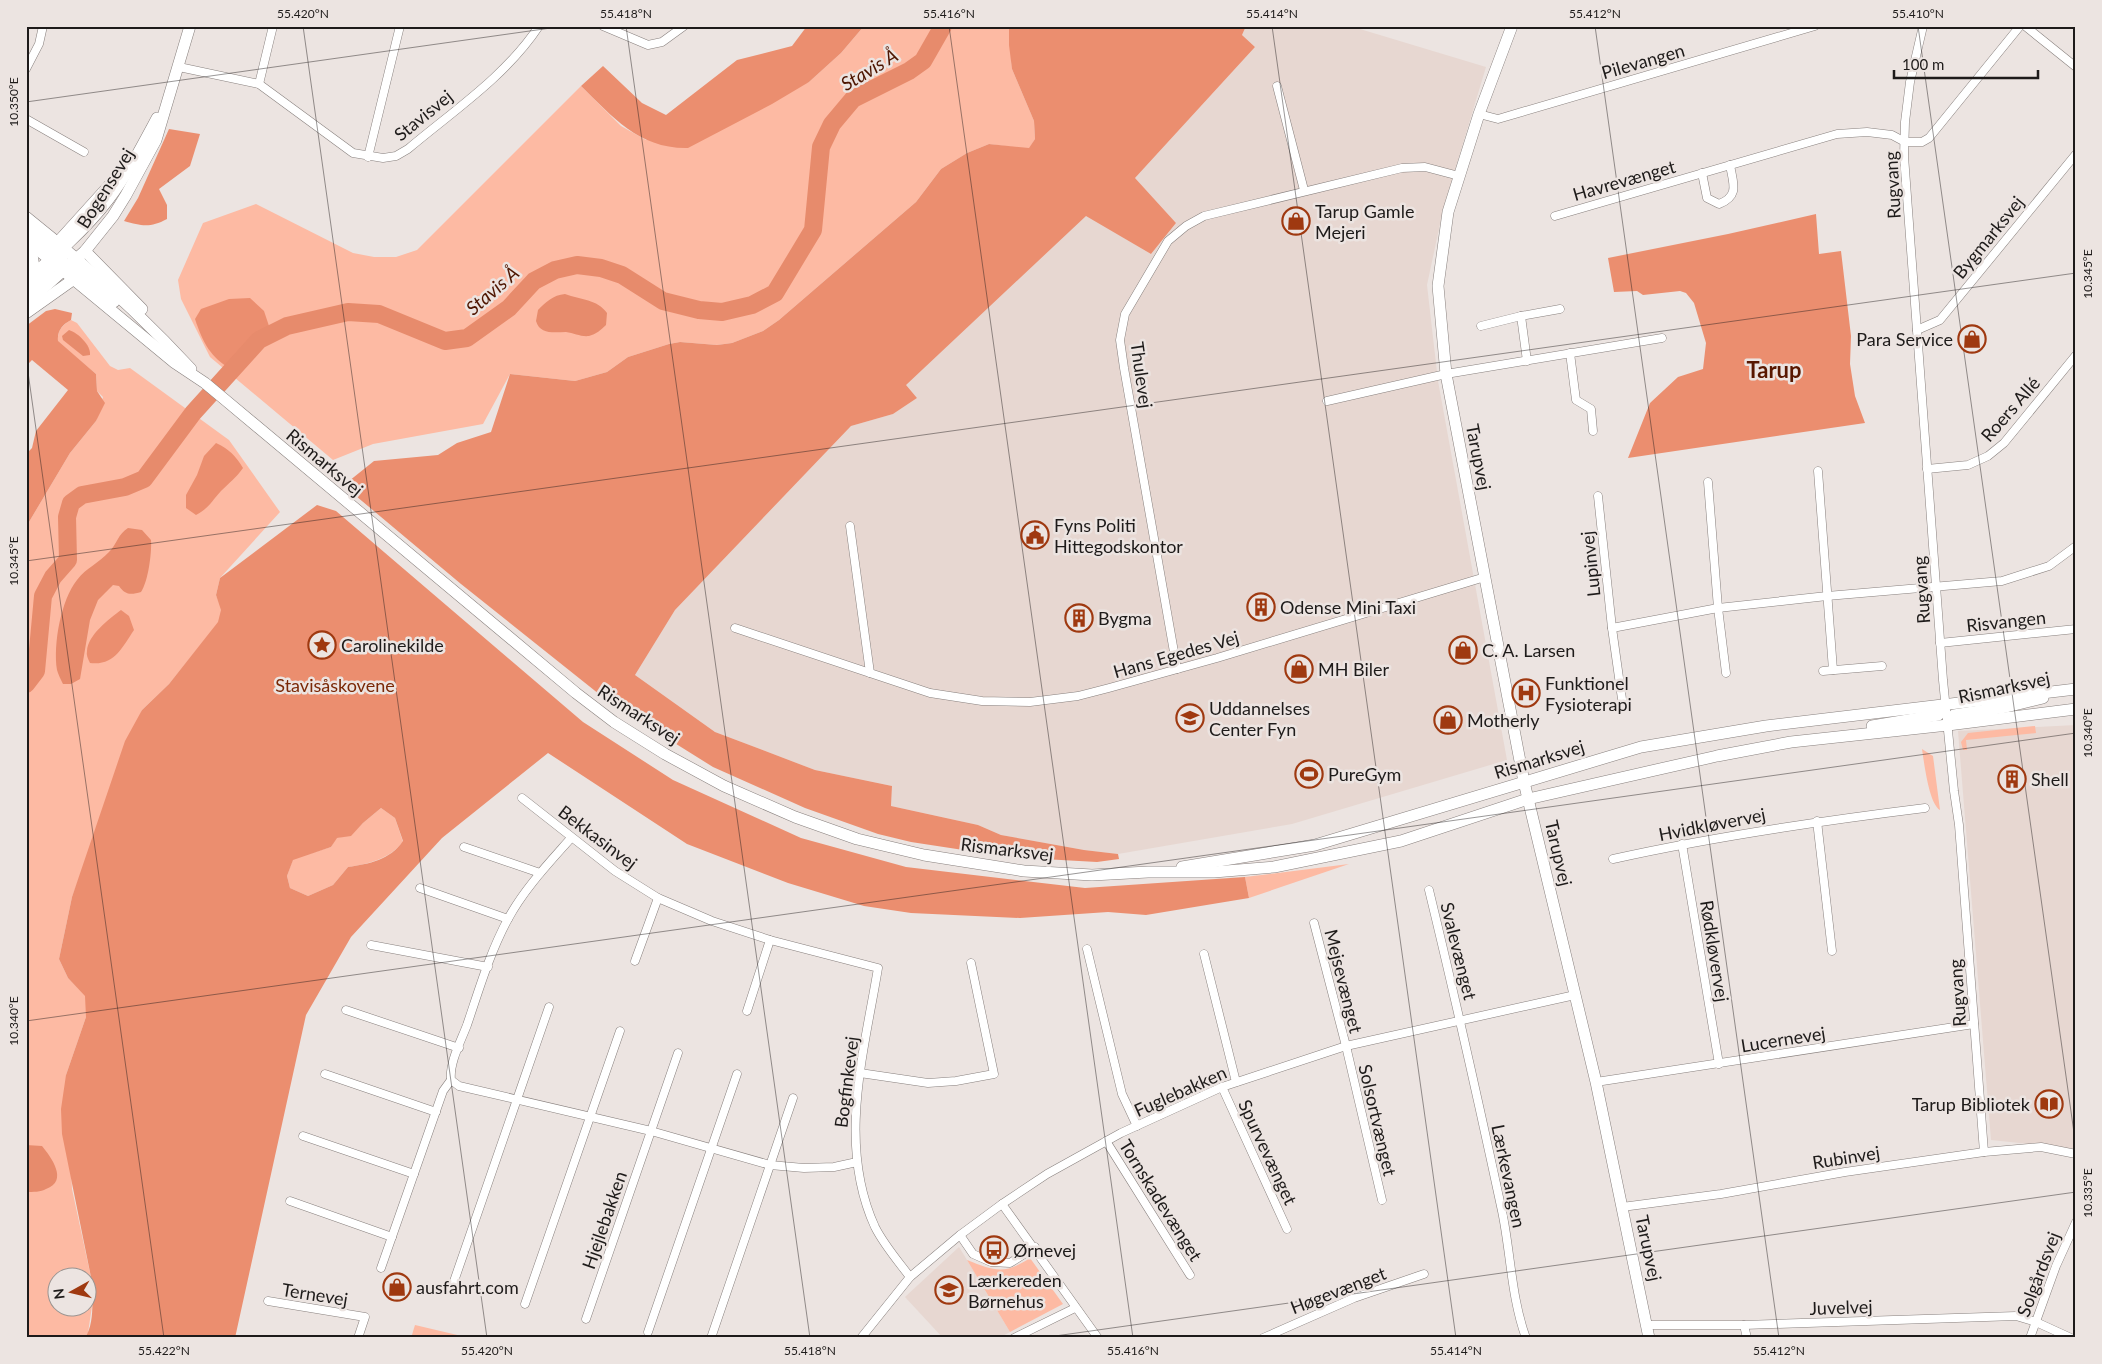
<svg xmlns="http://www.w3.org/2000/svg" width="2102" height="1364" font-family="Lato,sans-serif">
<rect width="100%" height="100%" fill="#ece4e1"/>
<g fill="#e7d7d1">
<polygon points="1246,26 1350,26 1486,67 1443,210 1427,285 1438,381 1507,760 1292,824 1118,854 1084,850 1001,835 978,825 891,806 892,786 815,770 715,732 635,675 675,610 851,426 893,414 917,398 905,385 1086,215 1151,254 1176,223 1135,178 1255,47 1242,35"/>
<polygon points="2076,725 2076,1149 1991,1140 1958,731"/>
<polygon points="959,1247 967,1260 1010,1332 999,1338 943,1338 905,1297"/>
</g>
<g fill="#fdbaa3" fill-rule="evenodd">
<polygon points="864,26 1013,26 1009,30 1012,69 1034,121 1035,139 1029,149 989,144 967,153 941,169 916,202 779,320 763,331 732,343 717,345 680,342 669,344 628,357 607,372 575,381 510,374 483,424 373,444 333,460 210,357 181,299 178,280 203,223 256,204 353,253 374,257 396,257 417,250 581,86 621,126 646,140 809,82 841,53"/>
<path d="M71,320L77,323L110,366L118,370L130,368L229,440L280,512L220,578L216,595L222,610L219,622L169,684L142,710L72,897L59,959L68,978L86,996V1017L66,1075L72,1189L92,1282V1306L88,1333L85,1338H26V527L70,453L96,421L103,397L97,391L96,374L58,342C57,331 62,325 71,320ZM58,1276H88V1306H58Z"/>
<polygon points="2035,726 2036,733 1966,740 1967,750 1963,750 1961,742 1968,733"/>
<path d="M1922,749L1933,756L1940,810C1929,804 1924,762 1922,749Z"/>
<path d="M381,808L395,818L403,842C389,859 369,864 348,867L333,885L308,896L290,888L287,876L293,859L331,847L336,838L351,835L363,823Z"/>
<polygon points="1349,864 1249,898 1245,877"/>
<path d="M1030,1258L1063,1304L1010,1332L967,1260C995,1271 1004,1275 1030,1258Z"/>
<polygon points="415,1325 470,1338 411,1338"/>
</g>
<g fill="#eb8e6f" fill-rule="evenodd">
<path d="M807,26H864L841,53L809,82L772,104L688,148C639,149 613,117 581,86L603,66L642,103L666,115L737,60L792,46Z"/>
<polygon points="1013,26 1246,26 1242,35 1255,47 1135,178 1176,223 1151,254 1086,216 906,385 917,398 893,414 851,426 675,610 635,675 715,732 815,770 892,786 891,806 978,825 1001,835 1084,850 1118,854 1119,859 1097,862 1009,857 911,842 878,834 805,808 713,767 609,702 461,584 356,496 349,481 374,461 438,455 457,443 491,432 510,374 575,381 607,372 628,357 669,344 680,342 717,345 732,343 763,331 779,320 916,202 941,169 967,153 989,144 1029,148 1035,139 1034,121 1012,69 1009,45 1009,29"/>
<path d="M169,129L200,134L190,166L159,189L167,205V219C150,228 142,226 124,221L138,198Z"/>
<polygon points="1816,214 1819,254 1841,251 1851,336 1850,364 1855,396 1865,423 1628,458 1650,403 1678,377 1703,369 1706,343 1694,303 1686,293 1680,291 1643,295 1637,291 1614,292 1608,258 1728,234"/>
<path d="M250,298L264,311L269,326L232,370C210,357 203,343 195,319L201,309L229,299Z"/>
<path d="M55,309L72,313L71,320C62,325 57,331 58,341L96,374L97,391L105,403L96,421L70,453L26,527V454L32,448L36,431L68,390L32,360L26,366V326L46,311Z"/>
<path d="M216,443C229,449 236,456 243,468C236,478 229,483 221,491C211,502 209,508 196,515L186,508V495L197,475L204,456Z"/>
<path d="M317,505L336,511L583,722L673,780L801,838L906,867L1085,888L1245,877L1249,898L1146,915L1108,912L1020,918L911,913L864,906L788,883L687,844L548,753L442,838L351,937L306,1015L235,1338H85C95,1323 92,1298 92,1282L62,1134L61,1109L66,1075L86,1017L85,996L68,978L59,959L72,897L125,741L142,710L169,684L218,622L221,610L216,595L220,578ZM381,808L395,818L403,841C390,860 369,864 348,867L333,885L308,896L290,888L287,876L293,860L331,847L337,838L351,836L363,823Z"/>
<path d="M121,610L129,616L134,630C122,648 114,666 90,663C88,659 86,655 87,651C88,635 109,619 121,610Z"/>
</g>
<g fill="#e78b6c">
<path d="M565,294C581,300 597,299 607,313L606,325C601,330 596,334 589,336C581,337 574,333 566,332C554,332 540,335 536,321L538,310C546,302 553,295 565,294Z"/>
<path d="M69,330C78,333 91,345 90,355L83,356L63,340L62,336Z"/>
<path d="M128,528L142,530L151,540C152,553 148,582 141,592C131,595 125,595 119,586L113,585L98,600L90,620L80,679L71,684H63C61,680 58,674 57,670C53,644 61,600 77,580C86,568 99,563 109,552C117,544 118,534 128,528Z"/>
<path d="M26,1145L42,1146C51,1157 69,1181 46,1189C41,1192 33,1192 26,1192Z"/>
</g>
<g fill="none" stroke-linecap="round" stroke-linejoin="round">
<polyline stroke="#e78b6c" stroke-width="18" points="26,684 36,671 43,596 53,577 68,560 67,517 71,503 82,495 125,487 144,479 193,413 259,340 287,326 348,312 379,314 445,341 467,338 509,308 534,281 555,270 577,265 601,268 622,275 663,301 699,310 722,312 752,305 775,293 813,230 821,147 832,124 853,99 909,71 923,61 943,26"/>
<g stroke="#88807e" stroke-width="9">
<g id="street">
<polyline points="603,26 648,45 662,42 684,26"/>
<polyline points="1923,26 1910,82 1905,122 1904,156 1943,680 1954,791 1959,825 1984,1152"/>
<polyline points="2025,26 2076,67"/>
<path d="M179,67L259,84L353,153L383,158L396,156L408,149C453,111 506,76 539,26"/>
<polyline points="26,69 39,44 43,26"/>
<polyline points="259,84 273,26"/>
<polyline points="1277,86 1304,190"/>
<polyline points="1479,114 1498,119 1815,26"/>
<polyline points="26,119 84,152"/>
<polyline points="368,157 400,26"/>
<path d="M1702,173L1707,198L1719,204C1740,196 1733,183 1730,165"/>
<polyline points="1555,216 1837,134 1867,132 1892,135 1905,142 1922,142 1929,138 2020,26"/>
<polyline points="1481,326 1521,316"/>
<polyline points="1917,330 1940,320 2076,154"/>
<polyline points="1570,353 1576,400 1591,409 1593,431"/>
<polyline points="1527,361 1521,316 1560,309"/>
<polyline points="1327,401 1446,374 1662,338"/>
<polyline points="1927,469 1968,465 1988,456 2004,443 2076,355"/>
<polyline points="1818,471 1833,670"/>
<polyline points="1708,482 1718,608 1726,673"/>
<polyline points="1598,496 1612,628 1622,699"/>
<polyline points="850,526 870,673"/>
<polyline points="735,628 930,693 982,701 1030,702 1078,696 1109,688 1217,658 1485,577"/>
<polyline points="1612,628 1718,608 1827,596 2002,581 2049,566 2076,546"/>
<polyline points="1940,643 2076,629"/>
<polyline points="1177,669 1124,368 1120,340 1125,314 1168,241 1186,226 1204,216 1402,168 1425,167 1459,176"/>
<polyline points="1823,671 1882,666"/>
<path d="M522,798L615,871L658,898L712,921L770,940L878,968C864,1053 837,1144 875,1227C884,1245 898,1261 910,1277"/>
<polyline points="1817,821 1832,951"/>
<path d="M571,838C549,863 524,889 508,919C490,952 479,990 467,1025C461,1041 449,1063 451,1080L459,1086L651,1131L770,1165L804,1168L834,1167L857,1162"/>
<polyline points="1682,844 1719,1064"/>
<polyline points="464,847 540,873"/>
<path d="M1613,859C1716,836 1820,821 1925,808"/>
<polyline points="420,888 508,919"/>
<path d="M1429,890C1455,997 1479,1104 1502,1211C1511,1254 1511,1297 1526,1338"/>
<polyline points="1314,923 1346,1046 1382,1200"/>
<polyline points="371,945 488,967"/>
<polyline points="1087,949 1122,1094 1137,1126"/>
<polyline points="1204,954 1236,1082"/>
<polyline points="635,961 658,898"/>
<polyline points="346,1010 459,1048"/>
<polyline points="747,1011 770,940"/>
<polyline points="860,1073 928,1083 956,1081 994,1074 971,963"/>
<polyline points="325,1074 436,1112"/>
<polyline points="1596,1082 1974,1024"/>
<polyline points="1222,1087 1287,1229"/>
<polyline points="303,1136 414,1174"/>
<polyline points="1106,1141 1190,1275"/>
<polyline points="290,1201 392,1237"/>
<polyline points="1002,1204 1098,1338"/>
<polyline points="1622,1207 1721,1194 1845,1172 1984,1152 2041,1147 2076,1154"/>
<polyline points="960,1235 973,1254 991,1262 1010,1263 1035,1247"/>
<polyline points="381,1268 443,1091 451,1080"/>
<polyline points="452,1287 549,1007"/>
<polyline points="268,1301 365,1317 358,1338"/>
<polyline points="525,1304 620,1031"/>
<polyline points="586,1319 678,1053"/>
<polyline points="1646,1325 1744,1325 2016,1316 2036,1322 2071,1338"/>
<polyline points="1744,1325 1747,1338"/>
<polyline points="648,1332 737,1074"/>
<polyline points="711,1338 793,1098"/>
<polyline points="861,1338 910,1277 960,1235 1002,1204 1047,1174 1121,1133 1222,1087 1346,1046 1575,995"/>
<polyline points="1014,1338 1075,1308"/>
<polyline points="1263,1338 1354,1298 1424,1274"/>
<polyline points="2030,1338 2056,1266 2076,1222"/>
</g>
</g>
<g stroke="#88807e" stroke-width="12">
<g id="secondary">
<polyline points="1512,26 1479,114 1448,212 1438,286 1446,374 1524,782 1596,1082 1649,1338"/>
<path d="M26,217C85,264 140,314 191,369"/>
<polyline points="26,228 57,253 63,256"/>
<polyline points="26,240 175,363 205,383 576,693 614,722 665,754 724,786 795,817 857,839 924,855 1024,871 1092,875 1148,872 1214,872 1274,867 1401,841 1528,799 1717,756 1791,742 1948,725 2076,709"/>
<polyline points="58,242 115,179"/>
<polyline points="26,250 32,255 35,273"/>
<polyline points="85,251 142,309"/>
<polyline points="64,263 86,278 114,302"/>
<path d="M26,280C55,256 85,230 108,200C127,175 142,146 157,118"/>
<polyline points="26,292 40,281 58,260"/>
<polyline points="26,304 85,251 113,216 126,195 156,140 190,26"/>
<polyline points="26,313 74,279"/>
<polyline points="1948,725 1954,715 2006,707 2043,698"/>
<polyline points="1872,726 1938,715 1943,710 1945,704"/>
<polyline points="1182,867 1315,845 1641,747 1766,726 2076,689"/>
</g>
</g>
<use href="#street" stroke="#fff" stroke-width="8"/>
<use href="#secondary" stroke="#fff" stroke-width="11"/>
</g>
<path fill="none" stroke="#1e1b1a" stroke-width="1" stroke-opacity="0.45" d="M303,26L487,1338M626,26L810,1338M949,26L1133,1338M1272,26L1456,1338M1595,26L1779,1338M1918,26L2076,1147M26,102L565,26M26,358L164,1338M26,561L2076,273M26,1021L2076,733M1041,1338L2076,1192"/>
<defs>
<g id="shop-ring" transform="scale(1.4375)"><circle r="9.5" fill="#ece4e1" stroke="#9f3910" stroke-width="1.5"/><path d="M-5-2.5h2.3a2.7 3.5 0 0 1 5.4 0H5L5.5 6h-11ZM-1.5-2.5h3a1.5 2.3 0 0 0-3 0Z" fill="#9f3910"/></g>
<g id="civic-ring" transform="scale(1.4375)"><circle r="9.5" fill="#ece4e1" stroke="#9f3910" stroke-width="1.5"/><path d="M-.6-6.5H3V-4.5H.6V-3L4-1V1h2V6H-6V1h2V-1L-.6-3ZM-1.2 2.5V6h2.4V2.5Z" fill="#9f3910"/></g>
<g id="building-ring" transform="scale(1.4375)"><circle r="9.5" fill="#ece4e1" stroke="#9f3910" stroke-width="1.5"/><path d="M-4-6H4V6H1V3H-1V6H-4ZM-2.5-4.3h1.7v1.8h-1.7ZM.8-4.3h1.7v1.8H.8ZM-2.5-1h1.7V.8h-1.7ZM.8-1h1.7V.8H.8Z" fill="#9f3910"/></g>
<g id="sight-ring" transform="scale(1.4375)"><circle r="9.5" fill="#ece4e1" stroke="#9f3910" stroke-width="1.5"/><path d="M0-6L1.8-2.2L6-1.7L2.9 1.2L3.7 5.4L0 3.3L-3.7 5.4L-2.9 1.2L-6-1.7L-1.8-2.2Z" fill="#9f3910"/></g>
<g id="hospital-ring" transform="scale(1.4375)"><circle r="9.5" fill="#ece4e1" stroke="#9f3910" stroke-width="1.5"/><path d="M-5-5h3v3.5h4V-5h3V5h-3V1.5h-4V5h-3Z" fill="#9f3910"/></g>
<g id="school-ring" transform="scale(1.4375)"><circle r="9.5" fill="#ece4e1" stroke="#9f3910" stroke-width="1.5"/><path d="M0-5L7-2L0 1L-7-2ZM-4 1L0 2.5L4 1V4Q0 6-4 4Z" fill="#9f3910"/></g>
<g id="stadium-ring" transform="scale(1.4375)"><circle r="9.5" fill="#ece4e1" stroke="#9f3910" stroke-width="1.5"/><path d="M0-5a6.5 5 0 1 0 0 10a6.5 5 0 1 0 0-10ZM-3.5-1.8h7v3.6h-7Z" fill="#9f3910"/></g>
<g id="library-ring" transform="scale(1.4375)"><circle r="9.5" fill="#ece4e1" stroke="#9f3910" stroke-width="1.5"/><path d="M-6-4Q-3-5.5-.7-3.5V5Q-3 3-6 4ZM6-4Q3-5.5 .7-3.5V5Q3 3 6 4Z" fill="#9f3910"/></g>
<g id="bus-ring" transform="scale(1.4375)"><circle r="9.5" fill="#ece4e1" stroke="#9f3910" stroke-width="1.5"/><path d="M-5-6H5V4H4V6H2V4H-2V6H-4V4H-5ZM-3.5-4V0h7V-4ZM-3.5 1.2v1.5H-2V1.2ZM2 1.2v1.5H3.5V1.2Z" fill="#9f3910"/></g>
</defs>
<g fill-rule="evenodd">
<use href="#shop-ring" x="1296" y="221"/>
<use href="#shop-ring" x="1972" y="339"/>
<use href="#civic-ring" x="1035" y="535"/>
<use href="#building-ring" x="1261" y="607"/>
<use href="#building-ring" x="1079" y="618"/>
<use href="#sight-ring" x="322" y="645"/>
<use href="#shop-ring" x="1463" y="650"/>
<use href="#shop-ring" x="1299" y="669"/>
<use href="#hospital-ring" x="1526" y="693"/>
<use href="#school-ring" x="1190" y="718"/>
<use href="#shop-ring" x="1448" y="720"/>
<use href="#stadium-ring" x="1309" y="774"/>
<use href="#building-ring" x="2012" y="779"/>
<use href="#library-ring" x="2049" y="1104"/>
<use href="#bus-ring" x="994" y="1250"/>
<use href="#shop-ring" x="397" y="1287"/>
<use href="#school-ring" x="949" y="1290"/>
</g>
<g text-anchor="middle" dominant-baseline="central" stroke-width="5" stroke-linejoin="round" paint-order="stroke">
<g font-size="18" fill="#1e1b1a" stroke="#ece4e1">
<text transform="translate(1643 61) rotate(-16)">Pilevangen</text>
<text transform="translate(423 115) rotate(-39)">Stavisvej</text>
<text transform="translate(1624 180) rotate(-16)">Havrevænget</text>
<text transform="translate(1892 185) rotate(-93)">Rugvang</text>
<text transform="translate(105 188) rotate(-58)">Bogensevej</text>
<text transform="translate(1988 237) rotate(-51)">Bygmarksvej</text>
<text transform="translate(1142 375) rotate(82)">Thulevej</text>
<text transform="translate(2010 409) rotate(-49)">Roers Allé</text>
<text transform="translate(1479 457) rotate(79)">Tarupvej</text>
<text transform="translate(325 462) rotate(40)">Rismarksvej</text>
<text transform="translate(1590 564) rotate(-96)">Lupinvej</text>
<text transform="translate(1921 590) rotate(-94)">Rugvang</text>
<text transform="translate(2006 621) rotate(-6)">Risvangen</text>
<text transform="translate(1176 654) rotate(-16)">Hans Egedes Vej</text>
<text transform="translate(2004 687) rotate(-12)">Rismarksvej</text>
<text transform="translate(639 714) rotate(33)">Rismarksvej</text>
<text transform="translate(1539 759) rotate(-17)">Rismarksvej</text>
<text transform="translate(1712 824) rotate(-11)">Hvidkløvervej</text>
<text transform="translate(598 837) rotate(37)">Bekkasinvej</text>
<text transform="translate(1007 849) rotate(7)">Rismarksvej</text>
<text transform="translate(1559 853) rotate(77)">Tarupvej</text>
<text transform="translate(1459 951) rotate(76)">Svalevænget</text>
<text transform="translate(1715 951) rotate(81)">Rødkløvervej</text>
<text transform="translate(1344 981) rotate(76)">Mejsevænget</text>
<text transform="translate(1957 993) rotate(-94)">Rugvang</text>
<text transform="translate(1783 1039) rotate(-9)">Lucernevej</text>
<text transform="translate(846 1082) rotate(-83)">Bogfinkevej</text>
<text transform="translate(1180 1091) rotate(-24)">Fuglebakken</text>
<text transform="translate(1378 1120) rotate(77)">Solsortvænget</text>
<text transform="translate(1268 1152) rotate(65)">Spurvevænget</text>
<text transform="translate(1846 1157) rotate(-9)">Rubinvej</text>
<text transform="translate(1509 1176) rotate(78)">Lærkevangen</text>
<text transform="translate(1161 1200) rotate(58)">Tornskadevænget</text>
<text transform="translate(604 1220) rotate(-71)">Hjejlebakken</text>
<text transform="translate(1649 1248) rotate(78)">Tarupvej</text>
<text transform="translate(2038 1274) rotate(-69)">Solgårdsvej</text>
<text transform="translate(1338 1290) rotate(-21)">Høgevænget</text>
<text transform="translate(315 1294) rotate(9)">Ternevej</text>
<text transform="translate(1841 1307) rotate(-2)">Juvelvej</text>
</g>
<g font-size="18" fill="#1e1b1a" stroke="#ece4e1" text-anchor="start">
<text x="1315" y="211">Tarup Gamle<tspan x="1315" dy="21">Mejeri</tspan></text>
<text x="1953" y="339" text-anchor="end">Para Service</text>
<text x="1054" y="525">Fyns Politi<tspan x="1054" dy="21">Hittegodskontor</tspan></text>
<text x="1280" y="607">Odense Mini Taxi</text>
<text x="1098" y="618">Bygma</text>
<text x="341" y="645">Carolinekilde</text>
<text x="1482" y="650">C. A. Larsen</text>
<text x="1318" y="669">MH Biler</text>
<text x="1545" y="683">Funktionel<tspan x="1545" dy="21">Fysioterapi</tspan></text>
<text x="1209" y="708">Uddannelses<tspan x="1209" dy="21">Center Fyn</tspan></text>
<text x="1467" y="720">Motherly</text>
<text x="1328" y="774">PureGym</text>
<text x="2031" y="779">Shell</text>
<text x="2030" y="1104" text-anchor="end">Tarup Bibliotek</text>
<text x="1013" y="1250">Ørnevej</text>
<text x="968" y="1280">Lærkereden<tspan x="968" dy="21">Børnehus</tspan></text>
<text x="416" y="1287">ausfahrt.com</text>
</g>
<g font-size="18" fill="#7a2806" stroke="#ece4e1">
<text x="335" y="685">Stavisåskovene</text>
</g>
<g font-size="19" font-style="italic" fill="#4e1500" stroke="#ece4e1">
<text transform="translate(869 69) rotate(-31)">Stavis Å</text>
<text transform="translate(492 290) rotate(-41)">Stavis Å</text>
</g>
<g font-size="22" font-weight="bold" fill="#581700" stroke="#ece4e1">
<text x="1774" y="369">Tarup</text>
</g>
</g>
<rect width="2102" height="1364" fill="none" stroke="#ece4e1" stroke-width="55"/>
<g transform="translate(72 1292) rotate(262)"><circle r="24" fill="#ece4e1" stroke="#9a9491"/>
<path d="M0-4L9 19L0 12L-9 19Z" fill="#9f3910"/>
<text y="-8" font-size="14" font-weight="bold" text-anchor="middle" fill="#1e1b1a">N</text>
</g>
<path d="M1894 70v8h144v-8" fill="none" stroke="#1e1b1a" stroke-width="2.5"/>
<text x="1902" y="70" font-size="15" fill="#1e1b1a" stroke="#ece4e1" stroke-width="4" paint-order="stroke">100 m</text>
<rect x="28" y="28" width="2046" height="1308" fill="none" stroke="#1e1b1a" stroke-width="2"/>
<g font-size="12" text-anchor="middle" fill="#1e1b1a">
<text x="303" y="18">55.420°N</text>
<text x="626" y="18">55.418°N</text>
<text x="949" y="18">55.416°N</text>
<text x="1272" y="18">55.414°N</text>
<text x="1595" y="18">55.412°N</text>
<text x="1918" y="18">55.410°N</text>
<text transform="translate(14 102) rotate(-90)" y="4">10.350°E</text>
<text transform="translate(2088 274) rotate(-90)" y="4">10.345°E</text>
<text transform="translate(14 561) rotate(-90)" y="4">10.345°E</text>
<text transform="translate(2088 733) rotate(-90)" y="4">10.340°E</text>
<text transform="translate(14 1021) rotate(-90)" y="4">10.340°E</text>
<text transform="translate(2088 1193) rotate(-90)" y="4">10.335°E</text>
<text x="164" y="1355">55.422°N</text>
<text x="487" y="1355">55.420°N</text>
<text x="810" y="1355">55.418°N</text>
<text x="1133" y="1355">55.416°N</text>
<text x="1456" y="1355">55.414°N</text>
<text x="1779" y="1355">55.412°N</text>
</g>
</svg>
